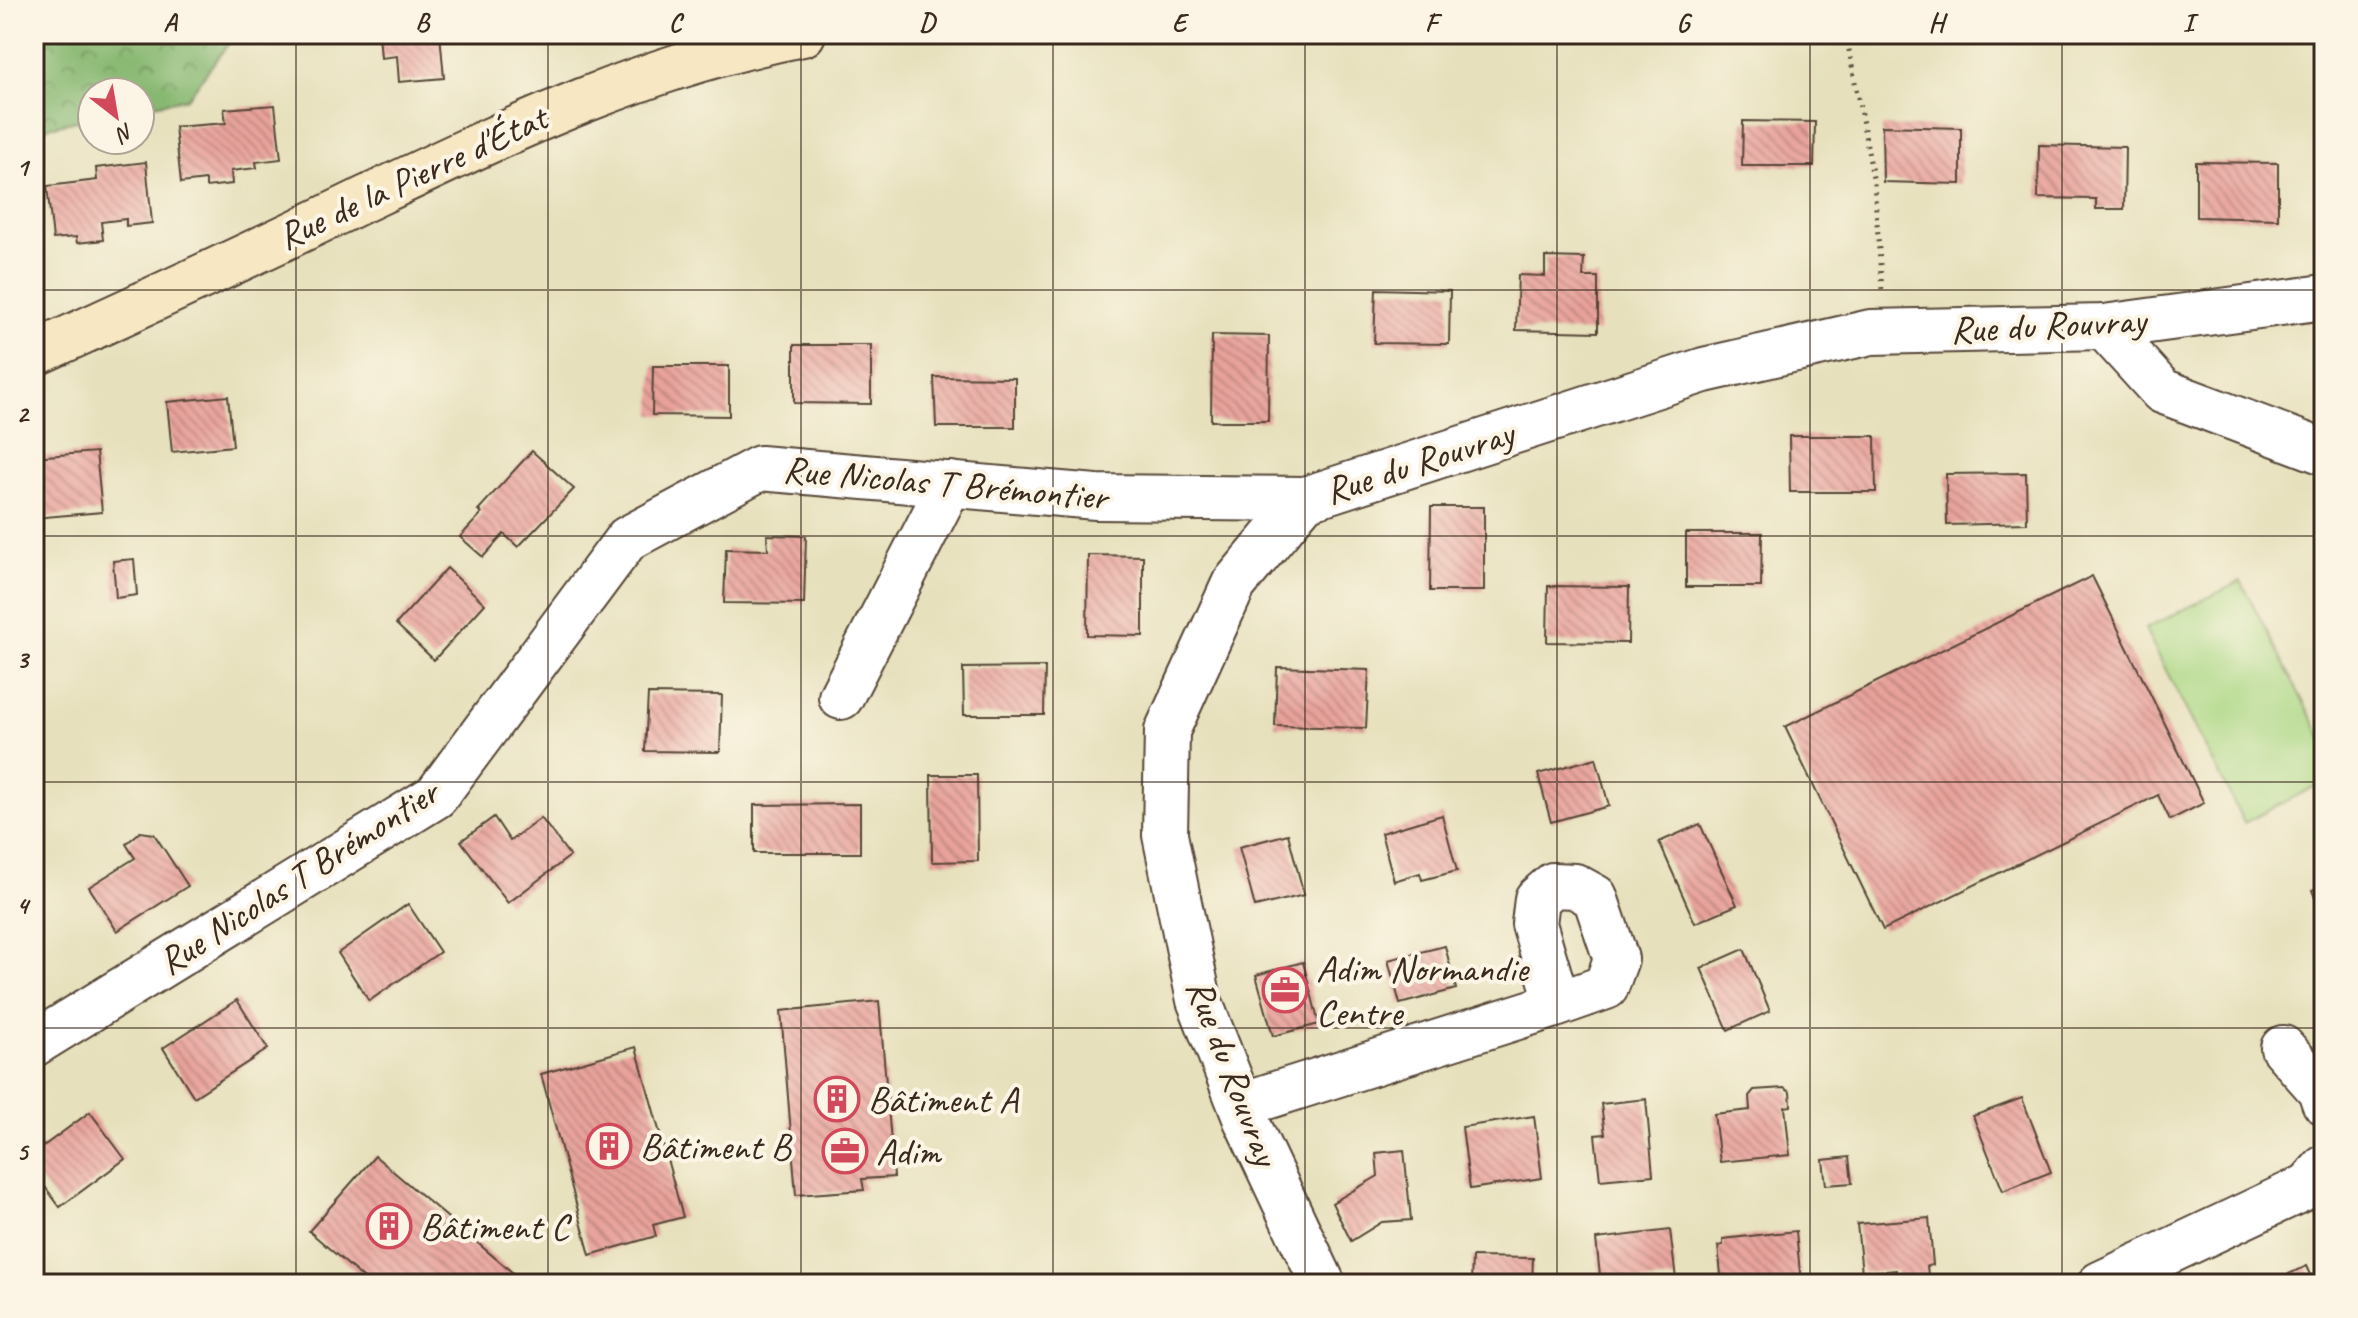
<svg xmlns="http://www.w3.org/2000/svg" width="2358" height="1318" font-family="Caveat,sans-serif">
<defs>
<pattern id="forest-crowns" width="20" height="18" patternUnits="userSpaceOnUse" patternTransform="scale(2)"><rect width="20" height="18" fill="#87b871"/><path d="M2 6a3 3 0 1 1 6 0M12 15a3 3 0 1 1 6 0" fill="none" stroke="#70965c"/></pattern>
<pattern id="building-back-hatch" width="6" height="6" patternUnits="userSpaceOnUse" patternTransform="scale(2)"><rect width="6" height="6" fill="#e8a29b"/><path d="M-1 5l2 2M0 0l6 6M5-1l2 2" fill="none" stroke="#bd847e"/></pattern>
</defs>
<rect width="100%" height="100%" fill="#fcf5e5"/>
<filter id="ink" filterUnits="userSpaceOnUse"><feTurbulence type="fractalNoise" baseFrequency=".0125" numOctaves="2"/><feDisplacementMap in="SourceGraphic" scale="16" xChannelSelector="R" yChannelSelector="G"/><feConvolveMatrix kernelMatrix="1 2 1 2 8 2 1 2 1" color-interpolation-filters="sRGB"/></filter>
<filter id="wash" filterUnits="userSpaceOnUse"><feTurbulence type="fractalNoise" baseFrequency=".006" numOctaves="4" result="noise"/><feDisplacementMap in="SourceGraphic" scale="32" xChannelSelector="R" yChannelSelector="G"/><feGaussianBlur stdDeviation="1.8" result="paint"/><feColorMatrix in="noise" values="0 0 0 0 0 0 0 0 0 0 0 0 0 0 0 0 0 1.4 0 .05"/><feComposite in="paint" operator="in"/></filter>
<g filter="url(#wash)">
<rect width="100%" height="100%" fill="#e6e0bc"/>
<polygon fill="url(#forest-crowns)" stroke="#617148" stroke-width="2" points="34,34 236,34 187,98 140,108 140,92 92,92 92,118 34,130"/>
<polygon fill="#aad783" stroke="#728050" stroke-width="2" points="2241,581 2324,742 2324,782 2244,823 2145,629"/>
<g id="blocks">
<g fill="url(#building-back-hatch)">
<polygon points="379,34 440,34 444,78 399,82 397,56 381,58"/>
<polygon points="275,105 281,159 256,162 257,168 231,171 232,184 206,187 206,180 181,183 175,127 226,123 224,109"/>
<polygon points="1743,121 1815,122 1814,166 1742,166"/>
<polygon points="1882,126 1961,128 1961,184 1883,182"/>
<polygon points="2039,145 2125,147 2124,209 2096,209 2096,199 2038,198"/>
<polygon points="146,162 152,223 126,226 126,219 101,222 103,240 77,243 76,237 53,239 47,186 97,180 96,168"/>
<polygon points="2196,162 2278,163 2278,219 2196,217"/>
<polygon points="1545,257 1584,258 1583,277 1598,277 1598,332 1516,330 1518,275 1545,276"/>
<polygon points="1376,289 1450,291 1449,344 1374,343"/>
<polygon points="1212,335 1269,336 1268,421 1211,421"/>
<polygon points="794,345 871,345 871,404 794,403"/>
<polygon points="653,366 729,366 729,416 652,415"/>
<polygon points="934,377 1015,378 1015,427 936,427"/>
<polygon points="228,396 233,446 172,452 167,402"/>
<polygon points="1789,436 1875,436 1876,492 1790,492"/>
<polygon points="532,451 574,489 518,547 504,534 483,557 460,537 482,513 478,510"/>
<polygon points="96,452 102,512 34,518 34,457"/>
<polygon points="2026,473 2027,523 1947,525 1946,474"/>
<polygon points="1431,507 1484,507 1484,591 1430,591"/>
<polygon points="1686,533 1762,533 1761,587 1686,587"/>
<polygon points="767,535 806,536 804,604 724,603 726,549 768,550"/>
<polygon points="1088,555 1143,556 1143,636 1087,635"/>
<polygon points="134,559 137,595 116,598 113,561"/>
<polygon points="447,568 485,604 434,660 396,624"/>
<polygon points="2092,576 2204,803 2170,820 2158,795 1883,930 1785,727"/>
<polygon points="1548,586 1629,587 1628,643 1547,642"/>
<polygon points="1045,667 1044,715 964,715 963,668"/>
<polygon points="1277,667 1369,670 1366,728 1275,726"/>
<polygon points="648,694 722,695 720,752 645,751"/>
<polygon points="1596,758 1609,806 1551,822 1538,774"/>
<polygon points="931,775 977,775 978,861 932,862"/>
<polygon points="860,804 860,853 754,853 754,805"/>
<polygon points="1442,815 1457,871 1422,880 1420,873 1394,881 1381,833"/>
<polygon points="494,817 510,841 541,818 570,856 508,903 461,841"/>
<polygon points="1700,824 1737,905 1695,923 1659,842"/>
<polygon points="140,832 154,834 188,886 117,931 89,887 135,858 126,844"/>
<polygon points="1288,834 1304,895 1255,907 1239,847"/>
<polygon points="2324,885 2324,921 2312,890"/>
<polygon points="408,904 440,952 369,1001 338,953"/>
<polygon points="1445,946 1456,989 1400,1004 1388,960"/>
<polygon points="1744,949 1770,1011 1728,1030 1701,968"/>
<polygon points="1303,962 1319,1024 1273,1036 1256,975"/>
<polygon points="237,1000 268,1049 194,1097 163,1048"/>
<polygon points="879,1001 894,1177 862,1179 864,1190 796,1195 781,1011"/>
<polygon points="636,1047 683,1217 653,1225 656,1236 590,1255 541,1074"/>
<polygon points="1784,1088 1790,1092 1791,1106 1785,1107 1790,1155 1720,1162 1714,1114 1750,1110 1749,1096 1754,1090"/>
<polygon points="2022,1098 2051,1172 2003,1191 1973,1116"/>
<polygon points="1646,1099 1653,1175 1600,1180 1595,1135 1605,1134 1601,1104"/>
<polygon points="90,1112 125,1159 60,1207 34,1172 34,1153"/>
<polygon points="1534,1116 1542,1178 1470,1189 1462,1127"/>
<polygon points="1404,1150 1411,1220 1382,1222 1351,1241 1332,1203 1378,1176 1376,1153"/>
<polygon points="375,1156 520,1279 516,1284 370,1284 309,1231"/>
<polygon points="1849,1157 1852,1183 1826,1185 1823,1160"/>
<polygon points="1929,1218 1933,1265 1927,1266 1928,1275 1896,1277 1896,1270 1862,1273 1857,1224"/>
<polygon points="1670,1230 1676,1279 1601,1284 1596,1239"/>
<polygon points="1796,1231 1801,1283 1722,1284 1718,1246 1723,1245 1723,1239"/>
<polygon points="1472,1257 1533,1258 1532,1284 1471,1284"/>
<polygon points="2307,1266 2315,1284 2266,1284"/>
</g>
</g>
</g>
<g filter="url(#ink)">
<use href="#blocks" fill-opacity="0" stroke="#554536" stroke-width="2"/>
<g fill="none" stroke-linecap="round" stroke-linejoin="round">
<g stroke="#554536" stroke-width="48">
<g id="street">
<polyline points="2104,327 2162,391 2324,452"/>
<polyline points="841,697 950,484"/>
<polyline points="34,1044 436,796 627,539 760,468 1096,497 1305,499"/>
<polyline points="2283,1048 2320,1090 2324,1102"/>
<polyline points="1241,1105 1558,1004 1606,987 1616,959 1595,897 1575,886 1553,885 1537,899 1534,924 1558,1004"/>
<polyline points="1323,1284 1246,1120 1199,1000 1165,835 1167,731 1234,584 1305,499 1704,370 1871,332 2104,327 2324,297"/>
<polyline points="2100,1284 2308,1186 2324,1168"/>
</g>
</g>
<g stroke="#554536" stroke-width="48">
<path id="secondary" d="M34,354C144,304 254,253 363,200C508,131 644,65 803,34"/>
</g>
<polyline stroke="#554536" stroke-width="5" stroke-dasharray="2 6" stroke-linecap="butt" points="1846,34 1874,183 1882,290"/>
<use href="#street" stroke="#fff" stroke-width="44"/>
<use href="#secondary" stroke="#f7e8c3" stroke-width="44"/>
</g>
</g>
<path fill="none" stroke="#3b2a1e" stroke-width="2" stroke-opacity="0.55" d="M296,34V1284M548,34V1284M801,34V1284M1053,34V1284M1305,34V1284M1557,34V1284M1810,34V1284M2062,34V1284M34,290H2324M34,536H2324M34,782H2324M34,1028H2324"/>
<defs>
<g id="office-ring" transform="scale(2.3)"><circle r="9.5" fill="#fcf5e5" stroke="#d1495b" stroke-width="1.5"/><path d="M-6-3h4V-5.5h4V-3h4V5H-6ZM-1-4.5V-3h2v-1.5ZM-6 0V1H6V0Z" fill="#d1495b"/></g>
<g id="building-ring" transform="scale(2.3)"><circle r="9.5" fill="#fcf5e5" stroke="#d1495b" stroke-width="1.5"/><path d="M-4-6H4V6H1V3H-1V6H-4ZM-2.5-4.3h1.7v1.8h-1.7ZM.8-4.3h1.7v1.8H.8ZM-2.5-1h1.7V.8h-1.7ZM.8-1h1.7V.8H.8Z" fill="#d1495b"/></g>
</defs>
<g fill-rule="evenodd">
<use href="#office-ring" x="1285" y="990"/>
<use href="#building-ring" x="837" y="1099"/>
<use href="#building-ring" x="609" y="1146"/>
<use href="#office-ring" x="845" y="1151"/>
<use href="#building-ring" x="389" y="1226"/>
</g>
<g text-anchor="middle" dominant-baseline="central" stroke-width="8" stroke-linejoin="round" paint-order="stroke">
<g font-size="38" fill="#3b2a1e" stroke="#fcf5e5">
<text transform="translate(412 177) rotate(-25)">Rue de la Pierre d'État</text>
<text transform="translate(2048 325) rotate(-3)">Rue du Rouvray</text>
<text transform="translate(1419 462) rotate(-18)">Rue du Rouvray</text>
<text transform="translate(945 483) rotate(5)">Rue Nicolas T Brémontier</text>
<text transform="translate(298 877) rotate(-33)">Rue Nicolas T Brémontier</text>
<text transform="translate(1233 1072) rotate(69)">Rue du Rouvray</text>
</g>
<g font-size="38" fill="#3b2a1e" stroke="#fcf5e5" text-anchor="start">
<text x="1316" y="968">Adim Normandie<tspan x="1316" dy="44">Centre</tspan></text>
<text x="868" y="1099">Bâtiment A</text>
<text x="640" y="1146">Bâtiment B</text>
<text x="876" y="1151">Adim</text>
<text x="420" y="1226">Bâtiment C</text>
</g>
</g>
<rect width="2358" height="1318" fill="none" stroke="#fcf5e5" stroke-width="88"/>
<g transform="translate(116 116) rotate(149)"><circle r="38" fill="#fcf5e5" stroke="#afa495" stroke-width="2"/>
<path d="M0-6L14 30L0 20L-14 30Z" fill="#d1495b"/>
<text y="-12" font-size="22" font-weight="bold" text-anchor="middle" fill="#3b2a1e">N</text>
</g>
<rect x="44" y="44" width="2270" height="1230" fill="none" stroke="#3b2a1e" stroke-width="3"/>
<g font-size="26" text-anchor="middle" font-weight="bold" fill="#3b2a1e">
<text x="170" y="31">A</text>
<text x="422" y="31">B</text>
<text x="675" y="31">C</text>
<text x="927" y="31">D</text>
<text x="1179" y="31">E</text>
<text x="1431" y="31">F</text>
<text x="1683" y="31">G</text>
<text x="1936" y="31">H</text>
<text x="2188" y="31">I</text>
<text x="22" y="176">1</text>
<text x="22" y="422">2</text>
<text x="22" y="668">3</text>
<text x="22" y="914">4</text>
<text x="22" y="1160">5</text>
</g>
</svg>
